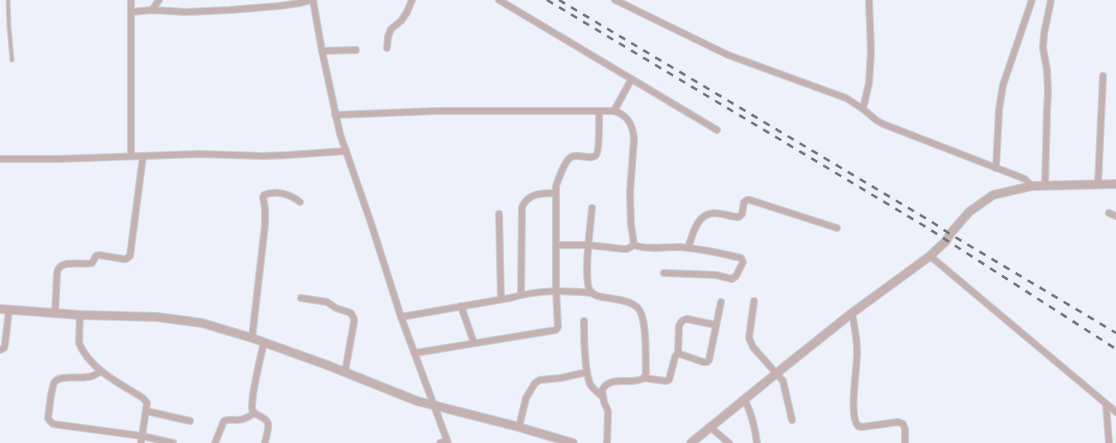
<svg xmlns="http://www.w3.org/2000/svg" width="1116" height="443" font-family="Roboto,sans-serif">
<rect width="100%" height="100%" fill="#eef1fb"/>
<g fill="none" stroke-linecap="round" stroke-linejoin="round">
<g stroke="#cbcdd6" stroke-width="5">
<polyline id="service" points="8,0 9,27 12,60"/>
</g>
<g stroke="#cbcdd6" stroke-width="8">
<g id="minor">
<polyline points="131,0 131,156"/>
<polyline points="313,0 322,51 340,134 371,223 401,317 448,443"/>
<polyline points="499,0 717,130"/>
<polyline points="615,0 728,55 846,98 863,109 876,120 883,124 1025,179 1032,186"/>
<polyline points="152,10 159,0"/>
<polyline points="131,12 152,10 186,12 230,10 279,6 300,3 311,0"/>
<polyline points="387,48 388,37 391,29 401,21 407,12 412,0"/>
<polyline points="322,51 356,50"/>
<polyline points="863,109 869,83 871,51 869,0"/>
<polyline points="614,111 631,80"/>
<path d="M335,115L436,111H614C628,115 633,125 634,139L630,192L631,224L634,245C644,250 669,247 680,247C701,249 721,253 741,258L743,262L736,276L732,279L716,275L664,273"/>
<polyline points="0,159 58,159 199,154 264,156 289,155 346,151"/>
<polyline points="996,168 999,110 1003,85 1032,0"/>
<polyline points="1098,185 1103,76"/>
<polyline points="1045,186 1047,111 1048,91 1047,70 1043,48 1044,34 1051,0"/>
<path d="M592,208C591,222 582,283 591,292C596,298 608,297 614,299C622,300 631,302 637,307C648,317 645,358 646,373L644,378C632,386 611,374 602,390L604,402L608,411L607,443"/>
<polyline points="1109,213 1116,216"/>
<polyline points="499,214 501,299"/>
<polyline points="556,248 558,246 560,245 588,245 623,249 627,249 634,245"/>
<path d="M688,248C693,235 696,214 714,213C722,213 731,217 739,217L742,214L744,202L747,200H750L837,228"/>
<polyline points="930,256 1116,412"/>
<path d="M521,295L522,207C528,193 542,193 556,193"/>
<polyline points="301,298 327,302 336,308 351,313 354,319 354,322 345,372"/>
<polyline points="754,301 749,338 753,347 783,381 792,420"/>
<polyline points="461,306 474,343"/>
<path d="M852,313C854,325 857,337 857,350C858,366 848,415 858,426L862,427L898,422L903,424L905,429V443"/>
<path d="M55,314L57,273C59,258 82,266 92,263L96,256L99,255L123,259H126L130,256L143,156"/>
<path d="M80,315L79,343C90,370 121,384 143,398L147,403L141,443"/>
<path d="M401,317L510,298C538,290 563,290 592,293"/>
<path d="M584,321C584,337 584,369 590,384C593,389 598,393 603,397"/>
<path d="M252,338L265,225V209L263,197L264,195C276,190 290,194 300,202"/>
<path d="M264,342C260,359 256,377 253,394C253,398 252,403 252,407C252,417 266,415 268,424C269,430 266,437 265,443"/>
<polyline points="0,350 4,348 5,344 9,310"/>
<path d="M415,353L556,330L558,327L556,290V186C558,180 565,161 570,158C576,152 591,161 596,155C600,151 599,118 599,111"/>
<path d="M678,354L679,326C681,322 682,320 687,319L716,325"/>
<path d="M101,371C97,374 92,377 87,377C78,379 58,374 54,383C50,394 50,407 48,418L50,421L53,424L142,436L173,443"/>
<polyline points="644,378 666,381 669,380 675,357 676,355 680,354 703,362 707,362 709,360 721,302"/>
<path d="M744,399C752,413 755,427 757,443"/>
<polyline points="1106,404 1109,443"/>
<polyline points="146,411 190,421"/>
<polyline points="519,427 526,398 535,383 540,380 561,378 587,372"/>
<polyline points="710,427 729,443"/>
<path d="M215,443L224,421C228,419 232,420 237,420C244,420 249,417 254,413"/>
<polyline points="440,443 447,441"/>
</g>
</g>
<g stroke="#cbcdd6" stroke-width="10">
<g id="tertiary">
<polyline points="0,309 80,315 157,317 202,323 252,338 327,365 417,401 515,426 573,443"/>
<polyline points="691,443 783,368 852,313 930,256 946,241 950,234 969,212 993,195 1032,186 1116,184"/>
</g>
</g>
<use href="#service" stroke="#c6b1b2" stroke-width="3"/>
<use href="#minor" stroke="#c6b1b2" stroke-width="6"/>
<use href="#tertiary" stroke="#c6b1b2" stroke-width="8"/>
<g stroke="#707279" stroke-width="2.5" stroke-dasharray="7 7" stroke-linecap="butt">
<polyline points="547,0 926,227 1116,349"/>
<polyline points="559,0 932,222 950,234 1116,333"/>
</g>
</g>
</svg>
